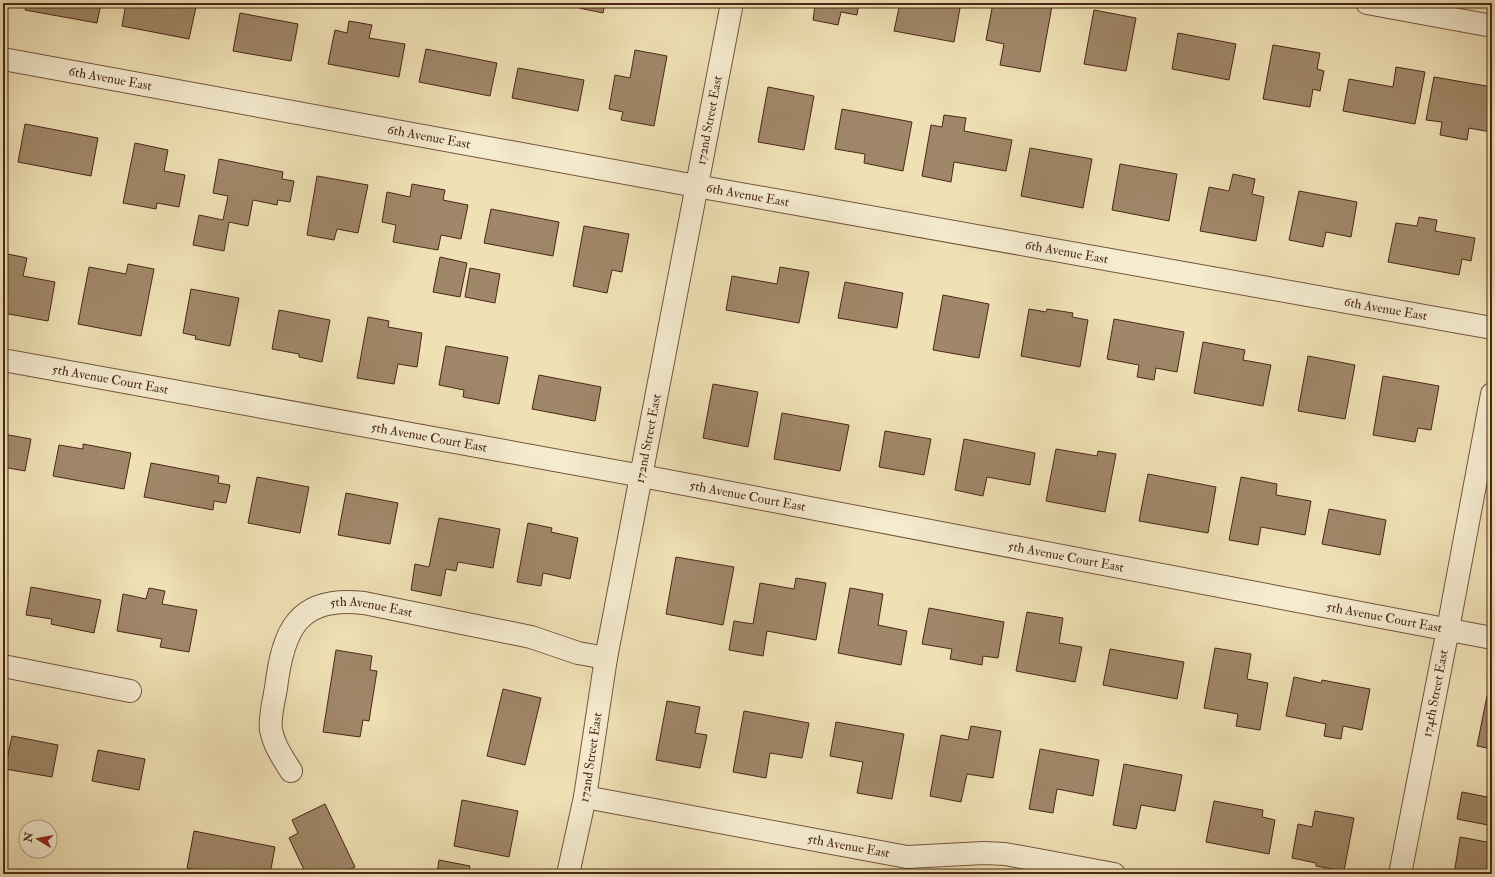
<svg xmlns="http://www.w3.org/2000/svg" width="1495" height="877" font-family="'IM FELL Double Pica',serif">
<rect width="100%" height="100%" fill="#efe0b5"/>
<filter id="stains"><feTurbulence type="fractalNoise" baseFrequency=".005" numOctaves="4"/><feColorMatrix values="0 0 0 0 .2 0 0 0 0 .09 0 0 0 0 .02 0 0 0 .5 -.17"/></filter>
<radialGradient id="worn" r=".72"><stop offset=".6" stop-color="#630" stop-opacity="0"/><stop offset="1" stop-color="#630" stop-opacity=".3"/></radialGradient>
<g fill="#a08769" stroke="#4b2717">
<polygon points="27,3 101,3 97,23 25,10"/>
<polygon points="126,3 174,3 196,7 189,39 122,26"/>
<polygon points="580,3 605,3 603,13 579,8"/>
<polygon points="798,3 859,3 857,15 841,12 838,25 813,20 815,6"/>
<polygon points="900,3 936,3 960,8 954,42 894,31"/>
<polygon points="993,3 1036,3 1052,6 1040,72 1000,65 1004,44 986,40"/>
<polygon points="1094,10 1136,18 1126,71 1084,64"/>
<polygon points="240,13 298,24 291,61 233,51"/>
<polygon points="349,21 372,25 369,38 405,44 399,77 328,64 335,30 347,33"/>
<polygon points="1178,33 1236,44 1229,80 1172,69"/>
<polygon points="1273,45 1320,53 1317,69 1324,71 1320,91 1313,89 1310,107 1263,99"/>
<polygon points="426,49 497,63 490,96 419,82"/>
<polygon points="635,50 667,56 654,126 621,120 623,112 609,109 615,75 630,78"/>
<polygon points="1396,67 1425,72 1415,124 1343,111 1349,79 1393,87"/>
<polygon points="518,68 584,80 578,111 512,98"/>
<polygon points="1434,77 1492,87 1491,132 1469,128 1467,140 1440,135 1442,122 1426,120"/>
<polygon points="768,87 814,96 804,150 758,142"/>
<polygon points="842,109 912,122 903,171 864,163 865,154 835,149"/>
<polygon points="944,115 966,118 964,131 1012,140 1006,171 954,162 951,182 922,176 931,125 942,127"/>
<polygon points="25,124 98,138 91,176 18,162"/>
<polygon points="135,143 168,150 164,171 185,175 179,207 157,203 156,209 123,203"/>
<polygon points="1030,148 1092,159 1083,208 1021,196"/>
<polygon points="219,159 283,172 282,179 294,181 290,202 278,200 277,205 253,200 248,226 229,222 224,251 193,245 199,215 223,220 228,196 213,193"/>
<polygon points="1120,164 1177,174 1169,221 1112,210"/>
<polygon points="1233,174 1255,179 1252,194 1264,197 1256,241 1200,231 1209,187 1229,191"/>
<polygon points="317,176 368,185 358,233 337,229 334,240 307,235"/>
<polygon points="412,184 445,190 443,200 468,205 461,239 441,235 438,250 393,242 396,225 382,222 387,192 410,197"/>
<polygon points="1299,191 1357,202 1351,237 1326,232 1323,247 1289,240"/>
<polygon points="491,209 559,222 553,256 484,243"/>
<polygon points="1419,217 1437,220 1435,231 1475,238 1471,261 1462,259 1459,275 1388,262 1396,223 1417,226"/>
<polygon points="584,226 629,234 622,272 612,270 607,293 573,286"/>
<polygon points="3,253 27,258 23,276 55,282 48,321 3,313"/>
<polygon points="440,257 467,263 460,297 433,292"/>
<polygon points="128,264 154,269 141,336 78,324 89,267 126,274"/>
<polygon points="780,267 809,272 799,323 726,310 732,276 777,284"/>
<polygon points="470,268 500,274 495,303 465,297"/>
<polygon points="845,282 903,293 897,328 838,318"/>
<polygon points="191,289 239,298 230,346 195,339 196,336 183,333"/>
<polygon points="943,295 989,304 979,358 933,350"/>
<polygon points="1029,309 1046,312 1047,309 1073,313 1072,317 1088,320 1080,367 1021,356"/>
<polygon points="279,310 330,320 322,362 299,357 299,354 272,349"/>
<polygon points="368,317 389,321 388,327 422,333 417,367 398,364 394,384 357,378"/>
<polygon points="1114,319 1184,332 1177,372 1156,368 1154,380 1137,377 1139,365 1107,359"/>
<polygon points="1203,342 1245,350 1243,360 1271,365 1263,406 1194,393"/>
<polygon points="446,346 508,357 499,404 463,397 464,390 439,385"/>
<polygon points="1308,356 1355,365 1345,419 1298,411"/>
<polygon points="539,375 601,387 595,421 532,409"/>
<polygon points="1383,376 1439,386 1431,430 1418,428 1415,442 1373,435"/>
<polygon points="713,384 758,392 748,447 703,438"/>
<polygon points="782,413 849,425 840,471 774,459"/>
<polygon points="885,431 931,439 924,475 879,467"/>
<polygon points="3,434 31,439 25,471 3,467"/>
<polygon points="964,439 1035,453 1030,485 987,477 983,496 955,490"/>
<polygon points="83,444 131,453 124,489 53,476 59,445 83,449"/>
<polygon points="1056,449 1097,456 1098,451 1116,454 1105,512 1046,501"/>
<polygon points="151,463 219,476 218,483 230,485 226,503 214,501 213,510 144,497"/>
<polygon points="1148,474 1216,487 1208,533 1139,521"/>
<polygon points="257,477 309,487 300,533 248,523"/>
<polygon points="1241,477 1277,484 1276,495 1311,501 1305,535 1261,527 1258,545 1229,540"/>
<polygon points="346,493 398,503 390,544 338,535"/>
<polygon points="1329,509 1386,520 1380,555 1322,544"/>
<polygon points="439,518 500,529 493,568 458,562 456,571 446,569 441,596 411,590 415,564 429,567"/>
<polygon points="528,523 552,528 551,532 578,538 570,579 543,573 541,586 517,582"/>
<polygon points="676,557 734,567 723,625 666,614"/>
<polygon points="796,578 826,583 816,640 767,631 763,656 729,650 734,621 753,624 760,583 794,589"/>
<polygon points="31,587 101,600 94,633 51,624 52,619 26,615"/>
<polygon points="149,588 165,591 162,604 197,610 189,652 160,647 162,639 117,631 123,594 146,599"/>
<polygon points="850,588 883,594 878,625 907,631 901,665 838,653"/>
<polygon points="929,608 1004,622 998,658 983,656 982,665 950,659 952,649 922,644"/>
<polygon points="1027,612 1063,618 1059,643 1082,647 1075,682 1016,671"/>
<polygon points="1215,648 1251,654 1247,679 1268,683 1260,730 1236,726 1238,714 1204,708"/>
<polygon points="1110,649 1184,662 1177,699 1103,685"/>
<polygon points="336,650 372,656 370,670 377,671 369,721 363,720 360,737 323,732"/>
<polygon points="1294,677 1321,683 1322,680 1370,689 1362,730 1343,726 1341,739 1324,736 1326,724 1286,716"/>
<polygon points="503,689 541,698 525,765 487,756"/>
<polygon points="1487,696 1492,697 1492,749 1477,746"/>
<polygon points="667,701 700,707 695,733 707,735 700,768 656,760"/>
<polygon points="744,711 809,723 802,758 770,753 766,778 733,772"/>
<polygon points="836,722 904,734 892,799 857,793 863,762 830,756"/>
<polygon points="971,726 1001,731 993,778 967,774 961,802 930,796 941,735 968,740"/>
<polygon points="12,736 58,745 52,777 5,769"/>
<polygon points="1040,749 1099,760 1093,796 1057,789 1053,813 1029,809"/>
<polygon points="98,750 145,759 139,790 92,781"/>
<polygon points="1124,764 1182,775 1175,811 1141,805 1136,829 1113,825"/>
<polygon points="1462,792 1492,798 1492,819 1489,819 1488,825 1457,819"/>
<polygon points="462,800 518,811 509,857 454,846"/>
<polygon points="1214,801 1263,810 1262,817 1275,820 1269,854 1206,842"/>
<polygon points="325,804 355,867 341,874 306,874 289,838 298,833 292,820"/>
<polygon points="1315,811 1354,818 1344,871 1316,866 1316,863 1292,858 1298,824 1312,827"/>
<polygon points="194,831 275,847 270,874 202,874 202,871 187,868"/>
<polygon points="1460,837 1492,843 1492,874 1454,874"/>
<polygon points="439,860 470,866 468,874 437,874"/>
</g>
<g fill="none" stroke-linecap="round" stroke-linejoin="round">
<g stroke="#74553e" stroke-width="24">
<g id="minor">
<polyline points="1367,3 1492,26"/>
<path id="s1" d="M3,59L696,186L1492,328"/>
<path id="s2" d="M3,360L642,476L1492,638"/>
<polyline points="3,666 130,691"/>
<path id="s3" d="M291,771C283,758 274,746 271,730C269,720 274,699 276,688C283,630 298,595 364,603L531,637L578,653L606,658"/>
<path id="s4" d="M585,797L907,857L984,853L1005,854L1114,874"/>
<path id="s5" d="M1400,874L1448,629L1492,394"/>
</g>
</g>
<g stroke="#74553e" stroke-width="24">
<g id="tertiary">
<path id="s6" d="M568,874L585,797L606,658L732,3"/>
</g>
</g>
<use href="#minor" stroke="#f5ebcf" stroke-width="22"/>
<use href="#tertiary" stroke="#f5ebcf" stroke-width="22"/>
</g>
<g text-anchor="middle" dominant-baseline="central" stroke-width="3" stroke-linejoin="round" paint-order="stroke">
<g font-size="13" fill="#4b2717" stroke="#f5ebcf">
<text stroke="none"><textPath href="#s1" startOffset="109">6th Avenue East</textPath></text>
<text stroke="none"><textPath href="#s6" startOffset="767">172nd Street East</textPath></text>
<text stroke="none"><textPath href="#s1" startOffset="433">6th Avenue East</textPath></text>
<text stroke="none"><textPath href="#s1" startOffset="757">6th Avenue East</textPath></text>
<text stroke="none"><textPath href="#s1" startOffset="1081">6th Avenue East</textPath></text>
<text stroke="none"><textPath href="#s1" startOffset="1405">6th Avenue East</textPath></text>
<text stroke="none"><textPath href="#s2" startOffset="109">5th Avenue Court East</textPath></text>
<text stroke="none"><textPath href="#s2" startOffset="433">5th Avenue Court East</textPath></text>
<text stroke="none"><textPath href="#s6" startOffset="443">172nd Street East</textPath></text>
<text stroke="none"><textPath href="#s2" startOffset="757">5th Avenue Court East</textPath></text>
<text stroke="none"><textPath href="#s2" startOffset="1081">5th Avenue Court East</textPath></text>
<text stroke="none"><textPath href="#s3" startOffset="239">5th Avenue East</textPath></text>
<text stroke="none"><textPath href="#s2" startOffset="1405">5th Avenue Court East</textPath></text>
<text stroke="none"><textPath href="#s5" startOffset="184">174th Street East</textPath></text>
<text stroke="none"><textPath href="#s6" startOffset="119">172nd Street East</textPath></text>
<text stroke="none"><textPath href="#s4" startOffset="268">5th Avenue East</textPath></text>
</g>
</g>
<rect width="1495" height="877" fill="none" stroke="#efe0b5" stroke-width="16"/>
<rect x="4" y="4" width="1487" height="869" fill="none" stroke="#4b2717" stroke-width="2"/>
<rect x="8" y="8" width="1479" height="861" fill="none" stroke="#4b2717"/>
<g transform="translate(38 839) rotate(280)"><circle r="19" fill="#f5ebcf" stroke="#b19d85"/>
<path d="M0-3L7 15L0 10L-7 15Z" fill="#8f2418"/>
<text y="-6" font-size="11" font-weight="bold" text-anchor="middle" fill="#4b2717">N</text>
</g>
<rect width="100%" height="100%" filter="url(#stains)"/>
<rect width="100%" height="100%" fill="url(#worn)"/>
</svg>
